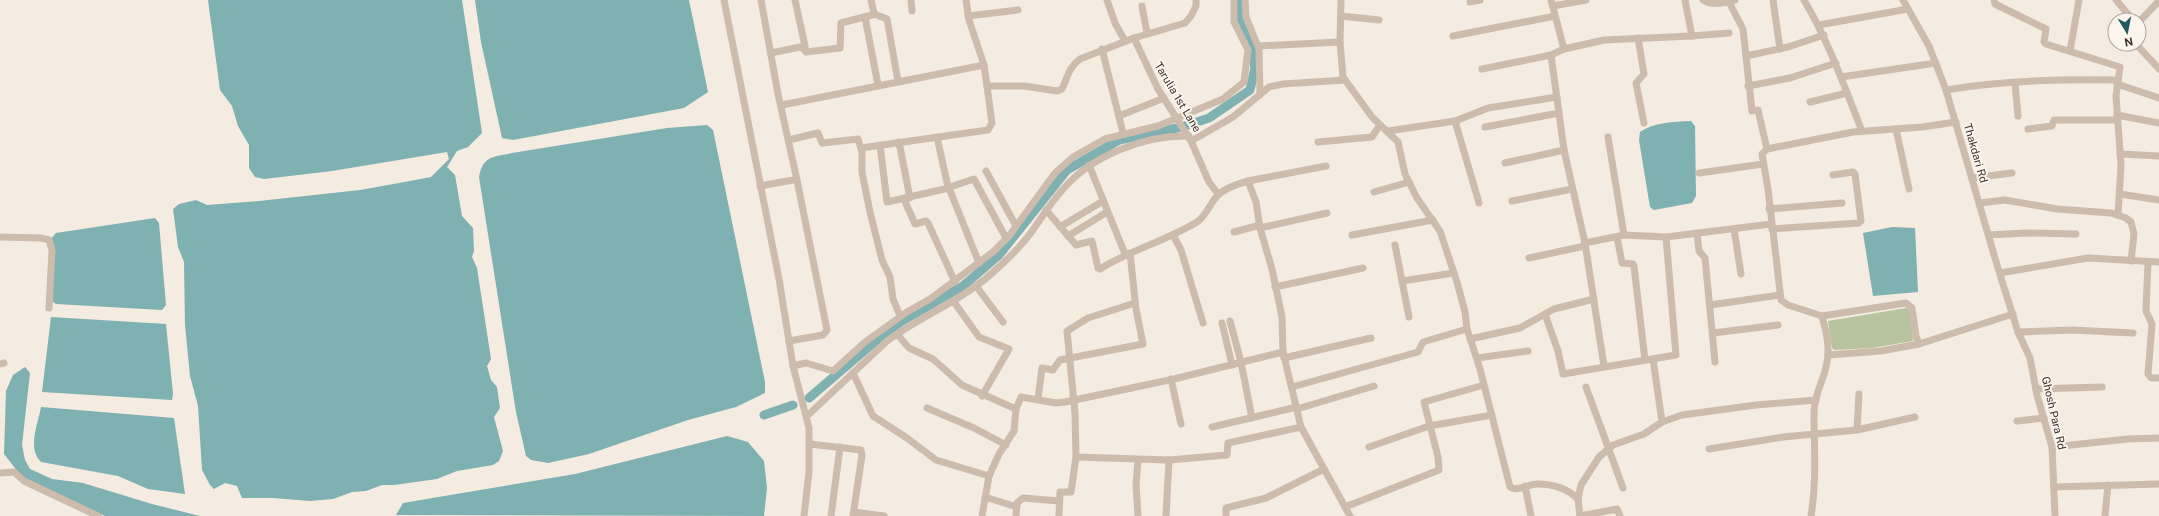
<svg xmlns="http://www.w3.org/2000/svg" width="2159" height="516" font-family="'Public Sans',sans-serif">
<rect width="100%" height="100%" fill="#f4ebe1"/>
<polygon fill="#b8c4a0" points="1906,308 1910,310 1913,341 1872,348 1834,350 1832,348 1828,321"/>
<g fill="#7fb0b2">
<polygon points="208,0 462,0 482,133 468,147 457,151 447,167 455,175 462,216 473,228 474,251 472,257 477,268 491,359 487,366 491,380 497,387 500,408 494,417 503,451 499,461 493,465 457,471 437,479 394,485 382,485 366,491 352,492 333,499 310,501 273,498 242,498 237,486 225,483 214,489 210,485 202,470 198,406 190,376 185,325 184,262 178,247 173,209 179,204 196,200 207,205 259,201 360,190 410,181 431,177 449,159 447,152 332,171 264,179 255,177 249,168 249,145 238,126 232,106 220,90"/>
<polygon points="475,0 689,0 708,92 684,108 513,140 502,138 481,42"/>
<path d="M1691,121L1695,126L1696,196L1692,203L1654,210L1650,207L1639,140L1640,132C1654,122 1673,122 1691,121Z"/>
<path d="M707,125L713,130L765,382V393L736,407L688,420L589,454L548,463L531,460L526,456L516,412L479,177C483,156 492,157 512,153L667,128Z"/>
<polygon points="155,218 159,223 166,305 162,310 56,304 52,301 51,239 56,233"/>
<polygon points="1892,227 1915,228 1918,292 1873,296 1863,233"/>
<polygon points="51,317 166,324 173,394 172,400 42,392"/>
<polygon points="25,367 30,373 22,445 25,460 30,469 52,479 83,483 152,504 200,516 105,516 60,497 22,477 4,454 6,391 13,375"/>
<path d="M41,407L174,418L185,494L148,489L118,476L41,462C27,448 38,424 41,407Z"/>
<polygon points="727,436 748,442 764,461 767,488 764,516 396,515 403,503 575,474"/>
</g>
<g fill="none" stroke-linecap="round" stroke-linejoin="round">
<g stroke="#7fb0b2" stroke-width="9">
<polyline points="809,398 871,345 902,321 963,286 999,255 1067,170 1119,140 1182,127 1209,118 1250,90 1255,68 1251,45 1241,25 1241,0"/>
<polyline points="764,415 793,405"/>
</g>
<g stroke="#cdbbac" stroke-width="7">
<polyline points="724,0 779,279 793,366 809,428 809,472 804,516"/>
<polyline points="761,0 778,94 797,180 827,330 823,335 789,341"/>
<polyline points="911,0 912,11"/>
<path d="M966,0L969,20L984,65L987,86H1024L1057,91L1062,89C1068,77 1068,68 1080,59L1134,38L1185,23L1191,16L1196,6V0"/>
<polyline points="1107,0 1115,23 1125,41"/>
<polyline points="1245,0 1246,17 1259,49 1260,95"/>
<path d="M1341,0L1340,42L1343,77L1372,117L1398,142L1405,174L1417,198L1440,231L1457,282L1465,312L1467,329L1480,369L1510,487C1517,492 1529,484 1537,484C1553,484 1567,488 1578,499"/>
<polyline points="1551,0 1564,49 1604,40 1692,36 1685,0"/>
<path d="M1703,0C1711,6 1727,3 1735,0"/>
<polyline points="1773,0 1780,49"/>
<path d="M1804,0C1829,42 1844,86 1862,131"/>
<polyline points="1903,0 1929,46 1946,90 1997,265 2018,332 2030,358 2037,395 2052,447 2055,516"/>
<polyline points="1994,0 1995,4 2046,29 2044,42 2046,44 2120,67 2116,96 2121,165 2118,215"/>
<polyline points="2116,0 2133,20"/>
<polyline points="1470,2 1480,0"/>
<polyline points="1729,2 1743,29 1746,56"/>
<polyline points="1142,6 1147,33"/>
<polyline points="1553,6 1586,0"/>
<polyline points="874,14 887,19 898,81"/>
<polyline points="968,16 1018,10"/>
<polyline points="1341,16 1379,20"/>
<polyline points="865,17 878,85"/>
<polyline points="2139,22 2159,1"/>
<polyline points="1819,25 1908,9"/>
<polyline points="1453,36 1555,16"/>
<polyline points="1692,36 1729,33"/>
<polyline points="1134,38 1158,89 1191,141 1209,182 1218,194"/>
<polyline points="1638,38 1644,74 1636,83 1644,123"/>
<polyline points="2136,44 2159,69"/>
<polyline points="1258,46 1340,42"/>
<polyline points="802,47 806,52 840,48 841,23 872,15 874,13 871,0"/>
<polyline points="1102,49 1123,133"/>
<polyline points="2070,51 2079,0"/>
<polyline points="771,53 805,46 795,0"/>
<polyline points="1551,55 1564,150 1585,243 1604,366"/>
<polyline points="1482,69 1551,55 1564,49"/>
<polyline points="1841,77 1936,63"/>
<polyline points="2015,83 2018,116"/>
<polyline points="2117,84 2159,98"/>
<polyline points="1748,86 1790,78 1836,63"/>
<path d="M1946,90C2003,80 2061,79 2118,80"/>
<polyline points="1810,102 1847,93"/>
<polyline points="782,105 984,65"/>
<polyline points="1758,110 1767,149"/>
<polyline points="1752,111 1746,56 1788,47 1824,35"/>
<polyline points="2117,115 2159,123"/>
<polyline points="1119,116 1164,98"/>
<polyline points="1455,121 1479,203"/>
<polyline points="1485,127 1559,113"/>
<polyline points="1896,129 1909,189"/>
<polyline points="2028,129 2052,126 2054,120 2117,120"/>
<polyline points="1388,131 1455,121 1488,108 1557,97"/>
<polyline points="937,137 948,187"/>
<polyline points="1608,137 1624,235"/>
<polyline points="789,140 818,133 822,143 858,139 862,152 862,172 870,212 882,260 890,277 893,299 900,316"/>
<polyline points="1191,141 1233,117 1269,87 1283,84 1345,80"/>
<polyline points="899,142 910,198"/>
<polyline points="1318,142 1372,137 1380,125"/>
<polyline points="880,145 887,202 949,188 979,263"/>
<polyline points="861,148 988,130 992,123 987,86"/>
<polyline points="2120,154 2159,156"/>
<polyline points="1505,163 1564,150"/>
<polyline points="1089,165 1125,254"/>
<polyline points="986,171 1016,226"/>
<polyline points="1699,173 1763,164"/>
<polyline points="1972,178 2012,173"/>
<polyline points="1248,181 1326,166"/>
<polyline points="760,186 793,180"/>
<polyline points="947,188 974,179 1006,238"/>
<polyline points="1374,192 1409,182"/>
<polyline points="2120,194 2159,200"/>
<polyline points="904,199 915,224 926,221 928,223 955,282"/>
<polyline points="1512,201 1572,189"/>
<polyline points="1980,203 2005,200 2057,209 2111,213 2126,218 2131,222 2134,234 2131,261"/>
<polyline points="1769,209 1842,203"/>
<path d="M1046,210L1076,245L1092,241L1098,268L1100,269C1130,250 1166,241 1197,222C1206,216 1210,204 1217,196C1224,188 1238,184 1248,181L1256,202L1260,228L1272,269L1282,317L1283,352L1301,427L1350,516"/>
<polyline points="1060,227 1103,201"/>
<polyline points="1260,228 1327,213"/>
<polyline points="1734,229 1741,274"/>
<polyline points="1772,229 1859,223 1861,221 1855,174 1853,172 1833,175"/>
<polyline points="1234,232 1260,225"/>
<polyline points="1697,233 1699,251 1705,258 1715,362"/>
<polyline points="1173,235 1181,250 1203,323"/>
<polyline points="1352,235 1433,220"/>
<polyline points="1989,235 2026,233 2076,234"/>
<polyline points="1068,236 1107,212"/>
<polyline points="0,237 41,238 49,240 52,250 49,308"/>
<polyline points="1617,237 1622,263 1633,264 1634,266 1645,360"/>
<polyline points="1585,243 1624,235 1666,237 1771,224"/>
<polyline points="1395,245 1402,281"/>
<polyline points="1529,258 1585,246"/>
<polyline points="2148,262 2146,311 2152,324 2148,374 2151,378 2159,378"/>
<polyline points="2000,273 2088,258 2159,262"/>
<polyline points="976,286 1003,322"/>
<polyline points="1275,287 1363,268"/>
<polyline points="954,302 979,337 1009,349 982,396"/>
<polyline points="1135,303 1088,318 1067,331 1075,413 1076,457 1169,460 1227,455 1228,443 1301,427"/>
<polyline points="1710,305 1780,295"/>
<polyline points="1545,314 1558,351 1563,374 1676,355 1666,237"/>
<polyline points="1822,316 1906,303 1912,308 1916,336 1919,344"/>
<polyline points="1409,317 1402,281 1454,273"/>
<polyline points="1230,321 1241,362 1252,418"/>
<polyline points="1222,323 1232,365"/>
<polyline points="2018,332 2072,330 2133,333"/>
<polyline points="1713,333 1778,325"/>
<polyline points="897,334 909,348 933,359 962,385 1016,409 1021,397 1056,403 1065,402 1174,379 1283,352"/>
<polyline points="1470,339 1520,328 1554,309 1594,299"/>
<polyline points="1828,355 1881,351 1919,344 2013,314"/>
<polyline points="1284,358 1371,338"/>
<polyline points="1477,358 1528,351"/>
<polyline points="1653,359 1662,422"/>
<polyline points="0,364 4,363"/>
<polyline points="793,366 806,363 833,371 865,342 907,312 930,299 993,252 1009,236 1055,173 1073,157 1105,139 1158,126 1223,99 1244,82 1248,50 1234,22 1234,0"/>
<polyline points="853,373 873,416 907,438 936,460 989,476"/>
<polyline points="1171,379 1181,424"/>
<polyline points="1292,387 1418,352 1423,342 1467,329"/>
<polyline points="1586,387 1623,488"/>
<polyline points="2036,389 2102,387"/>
<polyline points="1038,399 1042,368 1053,370 1060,360 1143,344 1136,309 1130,253"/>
<polyline points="927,408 974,428 1006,445"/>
<polyline points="1297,409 1374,386"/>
<path d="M807,416L887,341C921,316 959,302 991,274C1007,260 1023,245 1035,227C1044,214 1053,200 1064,188C1093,155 1145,135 1189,136"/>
<polyline points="2017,421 2044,418"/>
<polyline points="1212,427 1297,407"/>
<polyline points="1857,430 1859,394"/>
<polyline points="810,444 861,450 862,455 853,516"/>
<polyline points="1369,447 1429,426 1492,415"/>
<polyline points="2052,447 2128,439 2159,438"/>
<polyline points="1709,449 1783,437 1857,430 1915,417"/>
<polyline points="1138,460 1136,485 1138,516"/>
<polyline points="0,473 14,472 24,481 98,516"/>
<polyline points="1525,486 1531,516"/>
<polyline points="2054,487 2159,484"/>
<polyline points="985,497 1017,507"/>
<polyline points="1345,507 1439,470 1438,457 1424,402 1484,385"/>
<polyline points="854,512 884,516"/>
<polyline points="831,516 840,447"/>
<polyline points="982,516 989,476 999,454 1014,431 1016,409"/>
<polyline points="1016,516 1017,503 1023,498 1059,501"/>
<polyline points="1059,516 1060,492 1071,492 1076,457"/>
<polyline points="1166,516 1169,460"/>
<polyline points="1226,516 1226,508 1266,498 1324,469"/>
<polyline points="1580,516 1578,499 1581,485 1599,457 1613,445 1644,434 1662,422 1682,415 1756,405 1816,400"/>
<polyline points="1580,516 1617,509 1620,516"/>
<path d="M1811,516C1817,480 1814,447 1814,412C1814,394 1825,378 1827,362C1830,346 1826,331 1822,316L1788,305L1781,300L1768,189L1762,154L1767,149L1853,132L1922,127L1956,122"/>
<polyline points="2105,516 2108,485"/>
</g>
</g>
<g text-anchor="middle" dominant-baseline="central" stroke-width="4" stroke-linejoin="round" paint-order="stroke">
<g font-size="11" fill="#3b302b" stroke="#fbf5ee">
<text transform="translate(1178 97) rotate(59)">Tarulia 1st Lane</text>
<text transform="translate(1976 153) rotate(74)">Thakdari Rd</text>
<text transform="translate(2054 413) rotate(77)">Ghosh Para Rd</text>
</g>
</g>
<g transform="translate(2127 32) rotate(170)"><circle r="19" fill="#fbf5ee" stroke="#aea6a0"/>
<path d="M0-3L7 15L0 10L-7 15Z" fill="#1f5a5e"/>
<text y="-6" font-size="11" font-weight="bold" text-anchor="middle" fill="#3b302b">N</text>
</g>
</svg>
